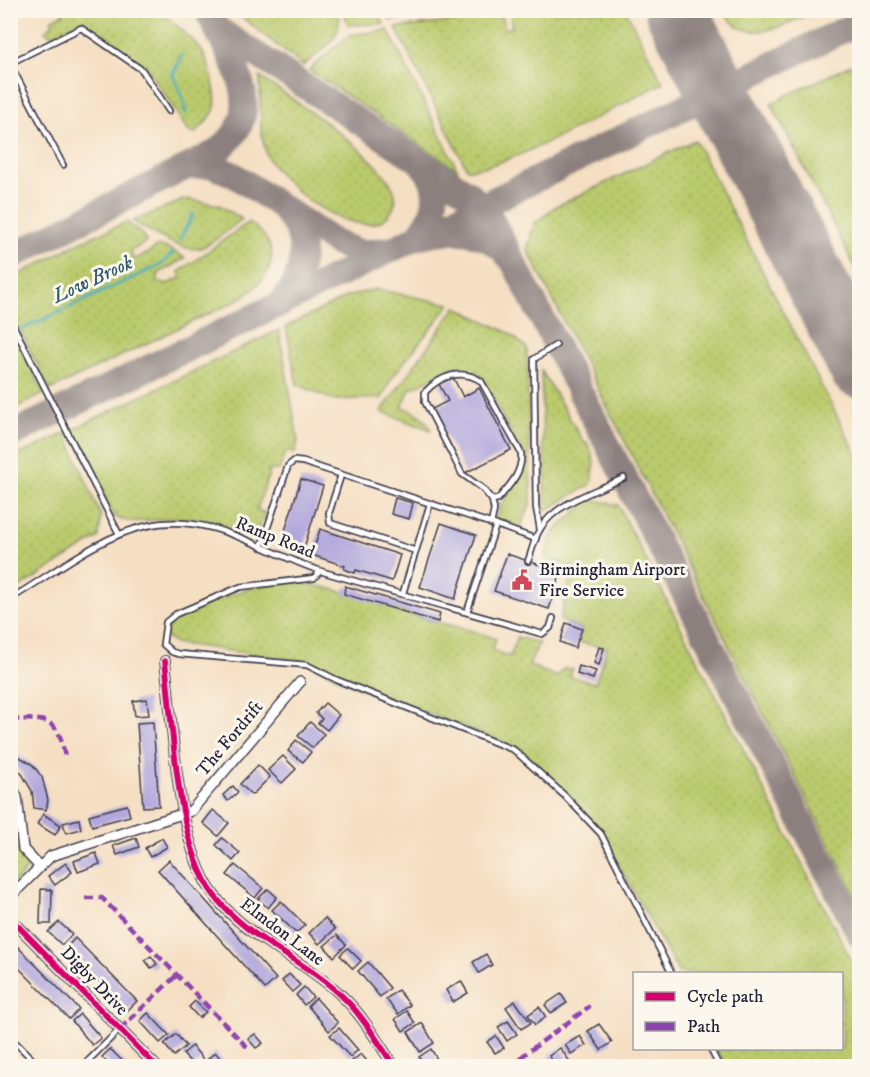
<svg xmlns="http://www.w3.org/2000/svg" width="870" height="1077" font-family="'IM FELL DW Pica',serif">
<defs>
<pattern id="grass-dots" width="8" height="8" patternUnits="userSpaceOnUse" patternTransform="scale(1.5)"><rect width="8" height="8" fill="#baca6c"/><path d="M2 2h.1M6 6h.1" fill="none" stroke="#a0ad5e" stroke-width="1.8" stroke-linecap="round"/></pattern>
</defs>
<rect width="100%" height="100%" fill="#fbf7ec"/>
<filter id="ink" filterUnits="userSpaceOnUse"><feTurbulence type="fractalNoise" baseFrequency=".0167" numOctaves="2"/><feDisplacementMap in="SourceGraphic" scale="12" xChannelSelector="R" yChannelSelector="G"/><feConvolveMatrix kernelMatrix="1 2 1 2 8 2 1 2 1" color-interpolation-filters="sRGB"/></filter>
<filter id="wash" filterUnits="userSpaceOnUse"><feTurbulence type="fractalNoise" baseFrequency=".008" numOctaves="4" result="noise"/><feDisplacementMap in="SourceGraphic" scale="24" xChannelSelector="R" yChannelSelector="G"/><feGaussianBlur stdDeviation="1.35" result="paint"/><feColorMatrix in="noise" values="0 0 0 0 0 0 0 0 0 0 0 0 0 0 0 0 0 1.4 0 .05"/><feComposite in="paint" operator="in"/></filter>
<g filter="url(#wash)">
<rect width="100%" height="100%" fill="#f5dfc3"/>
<g fill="url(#grass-dots)" stroke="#6e7654" stroke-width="1.5">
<path d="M62,11H158C170,19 195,40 203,53C209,62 218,97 215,108C212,118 202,126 195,133L189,132L146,67L81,21L52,36L45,31L52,25V19L63,14Z"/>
<path d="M234,11H338C344,40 322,49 303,66Z"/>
<polygon points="344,11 377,11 384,24 348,25"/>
<polygon points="386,11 494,11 390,20"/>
<path d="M510,11H626L663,83C620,104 508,170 467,169L396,28L503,16L505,29L512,28Z"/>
<path d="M724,11H815C787,24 744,49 724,11Z"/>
<polygon points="388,30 458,170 309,70 349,35"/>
<polygon points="859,61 859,275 771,103"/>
<path d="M260,77C294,101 380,154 394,191C397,198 395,206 391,212C364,251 281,186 268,158C258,134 261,102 260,77Z"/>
<polygon points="695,140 859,459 859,902 527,249 534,224 555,207"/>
<path d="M186,199L219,205L242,219C230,228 217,241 203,247C187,256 148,230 133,221Z"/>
<path d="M127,222L143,235L146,242L131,251L133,259C163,252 148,235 185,258L159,273L157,282L167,284L181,278L179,272L249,222C271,237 280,257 262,280C245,302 210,312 187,324C141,346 96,368 50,390L11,312V279L82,241Z"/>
<polygon points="375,289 450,304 391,379 382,398 333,400 297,384 286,327 346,297"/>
<path d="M456,307L509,333L527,348L531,503L520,528L495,520C501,496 525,478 522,453L479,373L454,367L410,389L402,407C416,412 425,416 431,430L381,412Z"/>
<polygon points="11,327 44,394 11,410 10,410"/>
<path d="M279,330L298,440L295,453L285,452L279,470H270L257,510L266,513L257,530L247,535C229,527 208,519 188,518C165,516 129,528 114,516L71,430Z"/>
<path d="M541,370L585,444L587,443C596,457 596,470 590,485L545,511Z"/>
<polygon points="66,433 101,516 99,537 11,593 10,459"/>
<path d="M590,499L618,505L859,975V1066H725L716,1049L842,1048V974L679,973L598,828L514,746L358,687L306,662L175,643L164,636C168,618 186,614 201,607C227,595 260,583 289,582C323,582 387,607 421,618C447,625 471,629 496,639L492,650L510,657L517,637L539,643L529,665L557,677L563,669H573L570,676L595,683L607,648L578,642L582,629L560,620L573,567L544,558L553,533Z"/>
<polygon points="11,799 17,850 26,860 27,869 11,888"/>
</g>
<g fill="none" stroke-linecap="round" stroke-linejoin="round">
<g stroke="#41abc0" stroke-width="3">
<polyline points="182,55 173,74 183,99 186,113"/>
<polyline points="180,240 193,214"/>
<polyline points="23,329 162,264 173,253"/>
</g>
<g stroke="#8c807f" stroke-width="26">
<polyline points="207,10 216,28 468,193 487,211 860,935"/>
<path d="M691,104C712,101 720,107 733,122C731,103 732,92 745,78"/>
<polyline points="691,104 701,93 706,68 727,78 745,78"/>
<path d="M422,165C444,189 436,215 417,237C449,228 486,228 509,257"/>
<polyline points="189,167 211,165 234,175 336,243 362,253 386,250"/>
<path d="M10,257L216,152C266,115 239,73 217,30"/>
<path d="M280,305C304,277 312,241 285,212"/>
<polyline points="10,435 860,22"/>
</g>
<polyline stroke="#8c807f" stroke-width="63" points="676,10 860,367"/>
</g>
<g id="blocks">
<g fill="#b1a8dc">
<polygon points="453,377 463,397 479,388 511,450 465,473 432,409 448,401 439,384"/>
<polygon points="301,479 323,486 303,551 281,544"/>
<polygon points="395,498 413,503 409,519 391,514"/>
<polygon points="441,523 476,535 455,599 420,587"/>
<polygon points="320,529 400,555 392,581 356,570 355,573 344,569 345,566 312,555"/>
<polygon points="507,554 561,572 549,609 494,591"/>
<polygon points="345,586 440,614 438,622 344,594"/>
<polygon points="566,623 582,629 575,648 560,642"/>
<polygon points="599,647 604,648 599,665 594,663"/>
<polygon points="579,666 596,671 593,679 577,674"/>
<polygon points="147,699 149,715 135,716 133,701"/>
<polygon points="325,703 339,715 327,730 318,723 322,719 316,713"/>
<polygon points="153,722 159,806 143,807 137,723"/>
<polygon points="310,722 324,734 313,748 298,736"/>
<polygon points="296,740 311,752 303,762 288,751"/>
<polygon points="10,751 33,765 42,777 48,800 46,810 34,808 32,791 21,772 10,764"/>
<polygon points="283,756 296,769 282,783 268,770"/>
<polygon points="258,765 270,777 252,795 240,784"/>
<polygon points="233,786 238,792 228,801 223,795"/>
<polygon points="127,805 130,816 92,826 89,815"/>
<polygon points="213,810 229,823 218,836 203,823"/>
<polygon points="43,814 61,825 55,835 37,824"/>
<polygon points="79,819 81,829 66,833 63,823"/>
<polygon points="136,838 139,847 117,855 113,846"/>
<polygon points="162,838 167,847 150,857 145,848"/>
<polygon points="222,838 240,853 233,861 216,845"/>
<polygon points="96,853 100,864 78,872 74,861"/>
<polygon points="169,860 276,979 265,989 158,870"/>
<polygon points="66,863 72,872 55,885 48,876"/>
<polygon points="235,865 263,888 255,898 227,875"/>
<polygon points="41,889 52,890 51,924 40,924"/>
<polygon points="268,889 277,897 268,908 258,899"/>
<polygon points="281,901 305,925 296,933 272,910"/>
<polygon points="325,918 335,929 319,944 309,933"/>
<polygon points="59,922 72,934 62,945 48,932"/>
<polygon points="337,935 346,945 334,957 324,946"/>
<polygon points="75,938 137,1001 127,1011 66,948"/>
<polygon points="15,944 79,1009 69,1019 10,959 10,948"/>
<polygon points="348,948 361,961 353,969 340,955"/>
<polygon points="486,954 492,965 479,973 473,962"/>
<polygon points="151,956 157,964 151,968 145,960"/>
<polygon points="368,962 390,988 380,997 358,971"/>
<polygon points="289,974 300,985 292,992 282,981"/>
<polygon points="461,981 468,993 453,1002 446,990"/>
<polygon points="304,987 313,997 304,1005 296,995"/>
<polygon points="398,990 410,1005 398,1014 386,999"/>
<polygon points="561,994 567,1003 551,1013 545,1005"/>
<polygon points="316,998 338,1023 329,1031 308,1006"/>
<polygon points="195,1001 206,1012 199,1018 189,1007"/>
<polygon points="515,1001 531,1023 521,1029 506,1007"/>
<polygon points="539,1007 546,1017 535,1025 528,1015"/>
<polygon points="407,1011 415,1023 403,1031 395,1019"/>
<polygon points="148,1013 169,1035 160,1043 140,1021"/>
<polygon points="80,1014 101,1038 92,1045 72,1021"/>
<polygon points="508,1021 517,1034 507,1041 498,1027"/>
<polygon points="422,1023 434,1043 420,1052 408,1032"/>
<polygon points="599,1024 612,1042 601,1050 588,1031"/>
<polygon points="339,1028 358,1050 350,1057 330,1035"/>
<polygon points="176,1034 186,1046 174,1056 164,1044"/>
<polygon points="255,1034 263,1043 256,1048 248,1039"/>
<polygon points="496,1036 504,1048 495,1053 487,1042"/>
<polygon points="580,1036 586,1045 571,1054 565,1045"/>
<polygon points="192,1046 203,1059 194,1066 183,1054"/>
<polygon points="560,1048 571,1063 567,1066 556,1066 549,1056"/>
<polygon points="110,1049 128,1066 111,1066 102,1057"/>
<polygon points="431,1049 437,1059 425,1066 419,1057"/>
<polygon points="215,1052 227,1066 213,1066 207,1060"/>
<polygon points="361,1054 371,1066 356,1066 352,1061"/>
</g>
</g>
</g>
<g filter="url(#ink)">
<use href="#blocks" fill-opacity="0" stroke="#423e4f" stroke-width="1.5"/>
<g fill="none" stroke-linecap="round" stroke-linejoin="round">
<g stroke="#423e4f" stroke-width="8">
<g id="lane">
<polyline points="10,63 81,28 142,70 169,111"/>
<polyline points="10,64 63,165"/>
<polyline points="10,319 119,534"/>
<polyline points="341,475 329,513 330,523 416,551"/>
<path d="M491,524L494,510L492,500L482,488L462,474L425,402V392C440,376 461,368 481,381L521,453C523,472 510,485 498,499L492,500"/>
<polyline points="496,525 536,539"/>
<polyline points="540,529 536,507 534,359 556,345"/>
<polyline points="261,547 288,466 294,461 303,462 496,525 467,612"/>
<path d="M528,561C532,551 534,539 540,529C555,503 598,490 624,478"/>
<polyline points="320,571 314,578 240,587 176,614 166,622 163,644 172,652 179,654 307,665 337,680 514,750 565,796 601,834 672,974"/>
<polyline points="403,593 430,504"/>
<path d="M10,599C51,575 99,536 146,526C211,510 267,555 327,573C399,594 471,613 542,634L550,628L553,618"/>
<polyline points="10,1037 39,1066"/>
<polyline points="710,1048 719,1066"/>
<polyline points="83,1066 120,1029"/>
</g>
</g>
<g stroke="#423e4f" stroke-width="12">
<g id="street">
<path d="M165,661C173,725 176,845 214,895C248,941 307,960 346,1000C365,1019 379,1044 394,1066"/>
<polyline points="10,784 17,797 23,849 40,867"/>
<polyline points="10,897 51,856 191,811 300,682"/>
<polyline points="10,918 156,1066"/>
</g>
</g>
<use href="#lane" stroke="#fff" stroke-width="4.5"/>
<use href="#street" stroke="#fff" stroke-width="9"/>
<g stroke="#22223b" stroke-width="5">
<polyline id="rail" points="10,1062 15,1066"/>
</g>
<use href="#rail" stroke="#fbf7ec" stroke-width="3" stroke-dasharray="9" stroke-linecap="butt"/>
<g stroke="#8e44ad" stroke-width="4.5" stroke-dasharray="9 4.5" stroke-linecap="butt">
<path d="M10,720C48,718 59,718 65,758"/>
<polyline points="85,898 102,898 249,1049"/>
<polyline points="120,1029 178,974"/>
<polyline points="509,1066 590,1006"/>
</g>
<g stroke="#fbf7ec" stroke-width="10">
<g id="cycleway">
<path d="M165,661C173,725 176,845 214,895C248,941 307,960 346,1000C365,1019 379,1044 394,1066"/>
<polyline points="10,918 156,1066"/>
</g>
</g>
<use href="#cycleway" stroke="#d6006c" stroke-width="6"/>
</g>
</g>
<defs>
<g id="civic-bare" transform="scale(1.62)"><path d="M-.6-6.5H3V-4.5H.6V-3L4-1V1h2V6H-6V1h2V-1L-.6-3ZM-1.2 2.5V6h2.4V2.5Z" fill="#d1495b" stroke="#fbf7ec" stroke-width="2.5" paint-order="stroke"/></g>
</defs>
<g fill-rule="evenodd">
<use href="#civic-bare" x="522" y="580"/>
</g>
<g text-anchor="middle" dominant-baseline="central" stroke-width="6" stroke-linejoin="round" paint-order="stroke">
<g font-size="18" fill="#22223b" stroke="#fbf7ec">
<text transform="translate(275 538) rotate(22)">Ramp Road</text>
<text transform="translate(230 739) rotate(-50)">The Fordrift</text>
<text transform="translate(282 932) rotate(37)">Elmdon Lane</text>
<text transform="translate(94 981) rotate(46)">Digby Drive</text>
</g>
<g font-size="18" fill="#22223b" stroke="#fbf7ec" text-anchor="start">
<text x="539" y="570">Birmingham Airport<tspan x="539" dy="21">Fire Service</tspan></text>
</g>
<g font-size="20" font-style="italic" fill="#2e5970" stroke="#fbf7ec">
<text transform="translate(93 280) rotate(-25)">Low Brook</text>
</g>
</g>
<rect width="870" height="1077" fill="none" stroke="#fbf7ec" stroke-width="36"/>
<rect x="633" y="972" width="210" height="78" fill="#fbf7ec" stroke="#a4a2a5" stroke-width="1.5"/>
<rect x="645" y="992" width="30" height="9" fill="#d6006c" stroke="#a4a2a5" stroke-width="1.5"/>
<text x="687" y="1002" font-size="18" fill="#22223b">Cycle path</text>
<rect x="645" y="1022" width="30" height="9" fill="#8e44ad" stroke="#a4a2a5" stroke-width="1.5"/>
<text x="687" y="1032" font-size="18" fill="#22223b">Path</text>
</svg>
